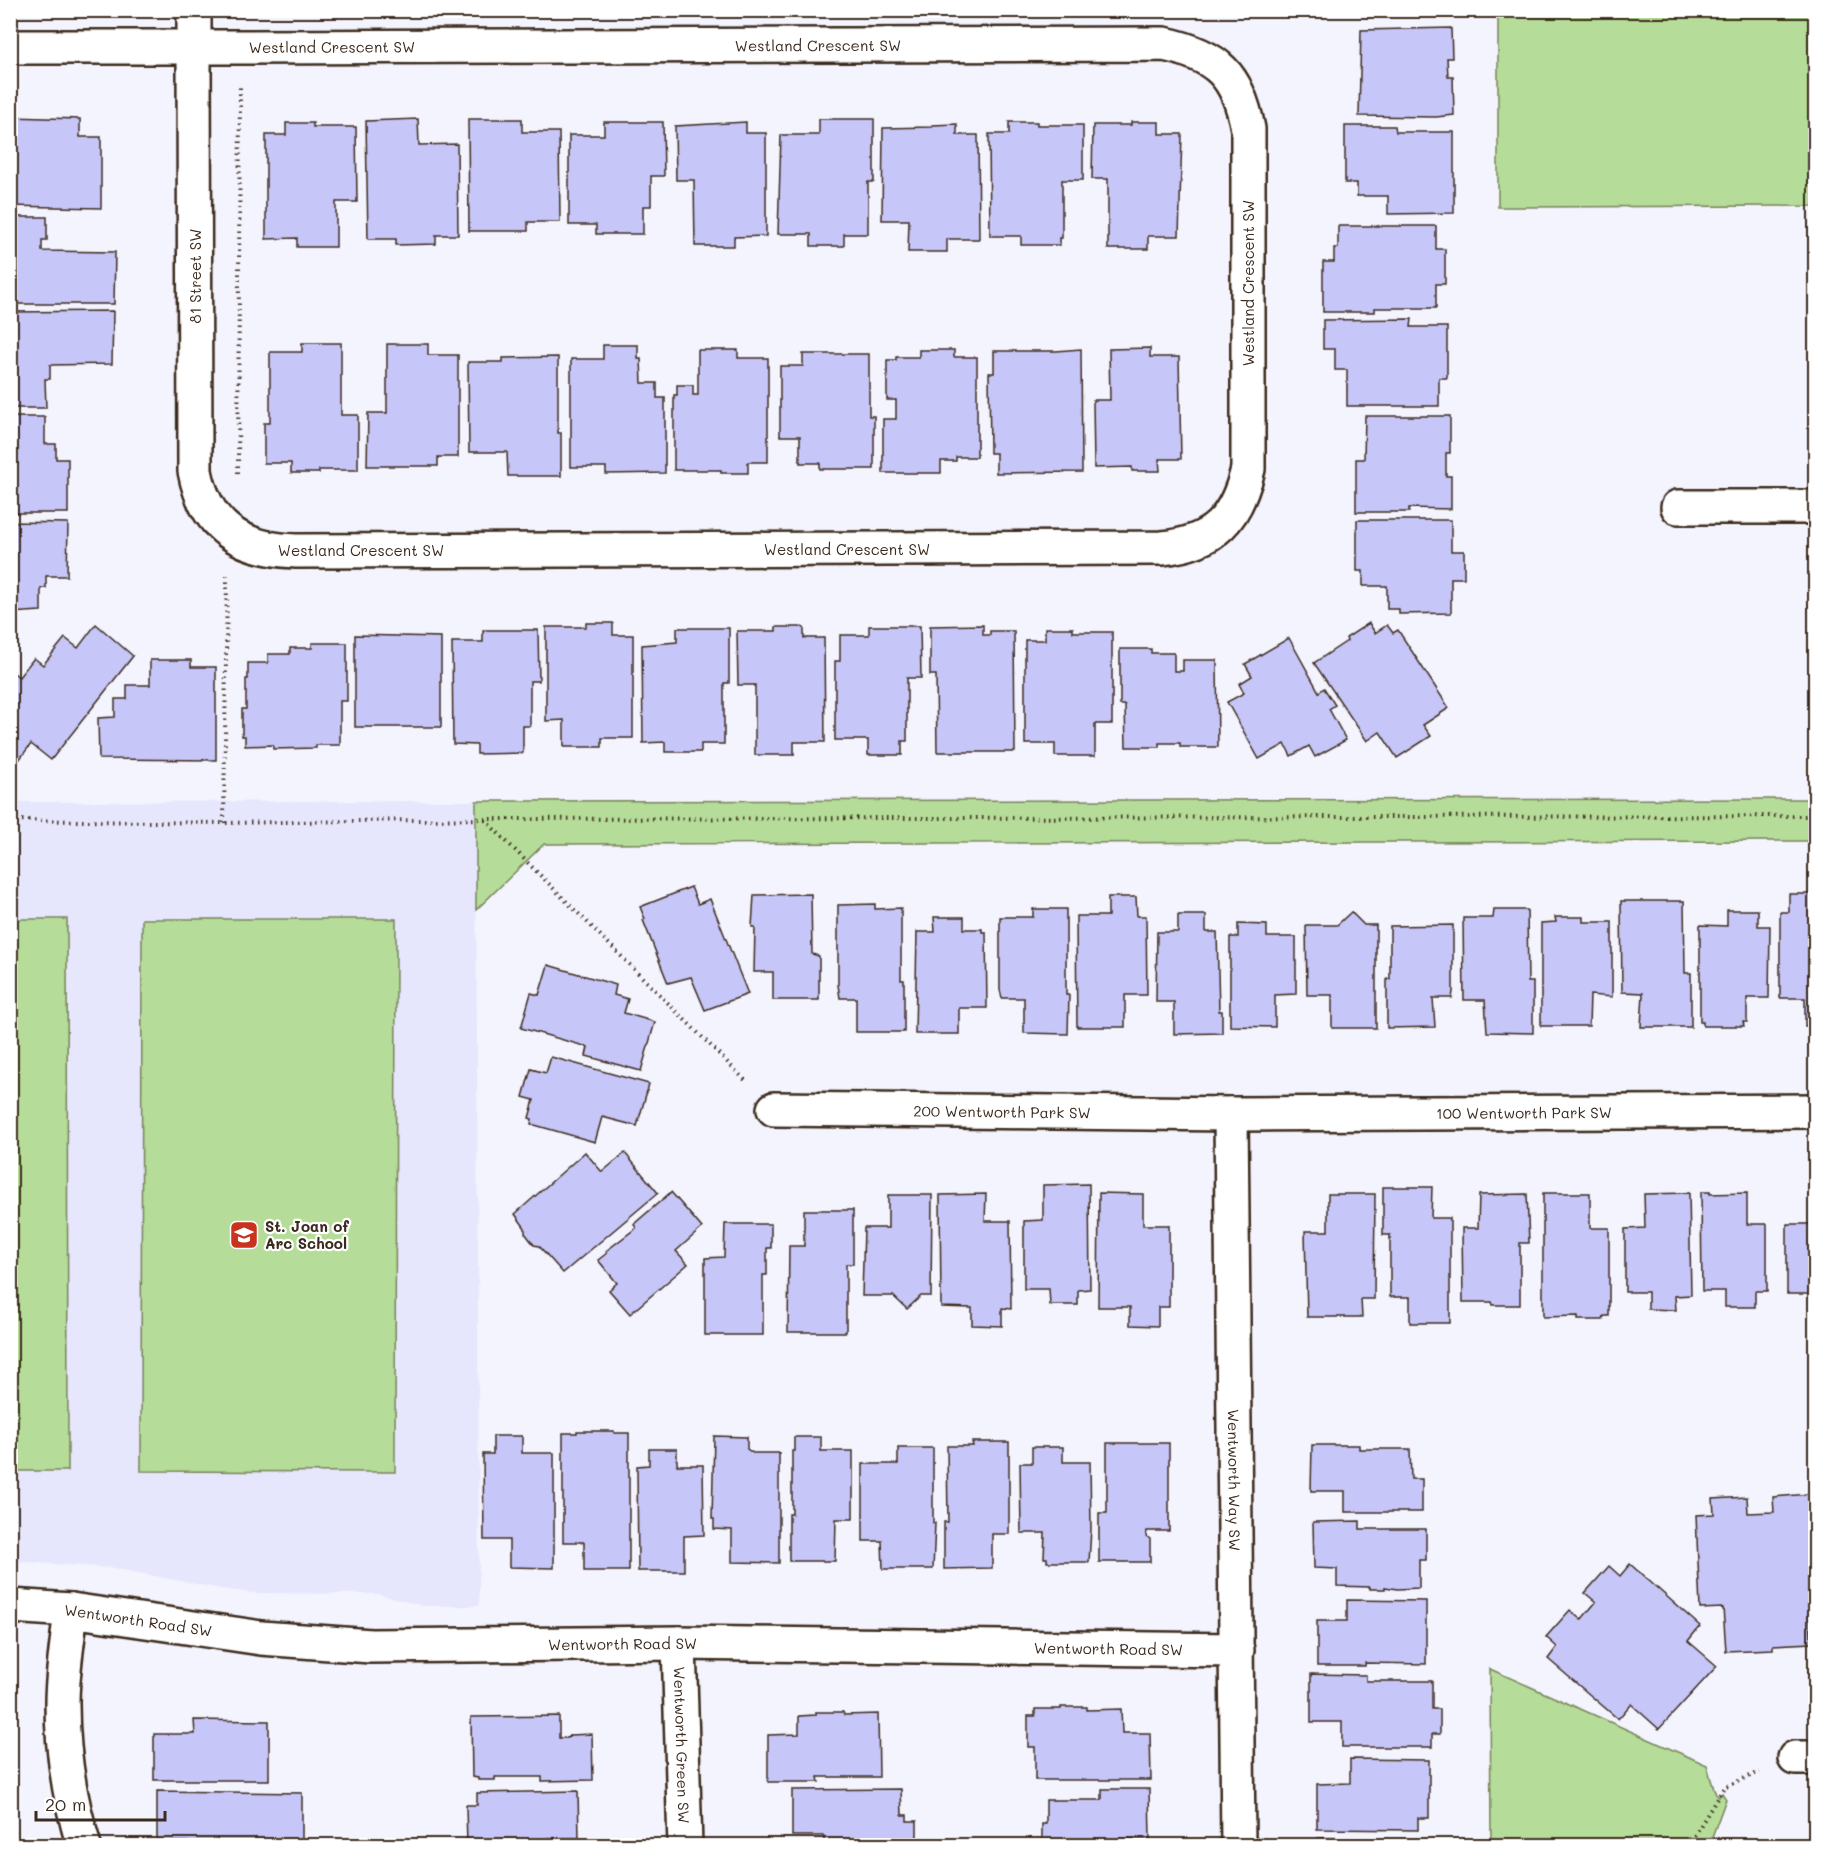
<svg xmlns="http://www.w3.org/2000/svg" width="1826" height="1856" font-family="Mali,sans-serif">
<rect width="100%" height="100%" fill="#f4f4fe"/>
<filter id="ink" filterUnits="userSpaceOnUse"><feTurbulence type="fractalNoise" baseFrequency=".0167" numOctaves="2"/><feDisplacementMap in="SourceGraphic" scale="12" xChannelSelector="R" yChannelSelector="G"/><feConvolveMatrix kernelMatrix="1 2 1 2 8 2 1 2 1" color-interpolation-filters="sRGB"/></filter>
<g filter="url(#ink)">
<polygon fill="#e6e6fc" points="476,801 479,1606 423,1606 378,1594 253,1593 222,1589 113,1568 11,1561 11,802"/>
<g fill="#b5dc98" stroke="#78835b" stroke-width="1.5">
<polygon points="1498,11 1815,11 1815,206 1498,207"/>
<polygon points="1815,799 1815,841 544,844 476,910 476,801"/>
<polygon points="10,919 67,919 68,1471 11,1471"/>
<polygon points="142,919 396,919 395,1472 141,1471"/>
<path d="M1490,1669L1707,1765C1710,1776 1712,1787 1718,1797L1722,1793L1726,1799L1709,1845H1491Z"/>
</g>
<g fill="#c6c6f8" stroke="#3b2a1e" stroke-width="1.5">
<polygon points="1451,28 1452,58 1447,58 1448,77 1453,77 1454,115 1436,117 1359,116 1361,30"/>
<polygon points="10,117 80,119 80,137 101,137 101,208 10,206"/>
<polygon points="418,119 419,145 457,144 458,235 436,235 436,244 396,245 396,239 368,239 366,121"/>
<polygon points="468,119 522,119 522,132 559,132 560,222 528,222 528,231 469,231"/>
<polygon points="819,119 874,119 874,182 868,182 868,234 844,234 844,246 811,246 811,234 778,234 781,135 819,135"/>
<polygon points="604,122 663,122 664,176 651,176 651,206 643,206 643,234 596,234 596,225 569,225 569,135 604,135"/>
<polygon points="746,122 746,133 766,133 766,236 734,237 734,246 695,246 694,180 676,180 675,126"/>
<polygon points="1009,122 1037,122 1037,125 1083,125 1083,180 1062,180 1062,238 1060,238 1060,245 1021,245 1021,236 990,236 989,134 1009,134"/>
<polygon points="1131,122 1159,122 1159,134 1182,134 1179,236 1148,236 1148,249 1108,249 1108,179 1092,179 1093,125 1131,125"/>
<polygon points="286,123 313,123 313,127 356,127 357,202 336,202 336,247 297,247 297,238 266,239 266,135 286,135"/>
<polygon points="957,124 957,135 978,135 979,239 947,239 947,252 908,252 909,220 882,220 883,128 932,127 932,125"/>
<polygon points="1345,126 1395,126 1396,132 1454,132 1454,213 1388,214 1388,196 1357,196 1357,183 1345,183"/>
<polygon points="10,217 47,217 47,240 42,240 42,251 115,252 114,304 10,304"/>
<polygon points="1338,226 1436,226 1436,249 1445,249 1445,284 1436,284 1436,308 1375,308 1375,312 1323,312 1323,262 1334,262 1334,248 1338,248"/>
<polygon points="113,311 112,364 50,365 50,379 45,379 46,408 10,408 10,312"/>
<polygon points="1412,319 1411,327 1447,327 1447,378 1439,378 1439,406 1347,406 1347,370 1335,370 1335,349 1323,349 1323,320"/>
<polygon points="302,343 341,343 341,415 358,415 358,470 319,470 319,473 291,473 291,463 264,463 264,423 270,423 270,352 302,352"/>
<polygon points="387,344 428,344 428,355 458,355 458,457 438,457 438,466 367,466 368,413 387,413"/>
<polygon points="603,345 638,345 638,359 641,359 642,383 657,383 657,398 665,398 665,473 606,474 606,467 571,467 571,359 603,359"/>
<polygon points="1150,348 1150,357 1179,357 1181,459 1159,459 1160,471 1132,471 1132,467 1094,468 1093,400 1110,400 1109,349"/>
<polygon points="1081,349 1082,472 996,473 996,453 990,453 989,373 994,373 994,351 1056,351"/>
<polygon points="698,350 738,350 738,358 768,358 768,462 748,462 748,473 721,473 721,470 674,470 674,395 677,395 677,385 693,385 693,395 698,395"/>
<polygon points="919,350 954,350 954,357 977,357 977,457 956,457 956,461 941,461 941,473 883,473 883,419 896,419 896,400 887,400 887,360 896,360 896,357 919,357"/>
<polygon points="803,354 869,354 869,416 874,416 874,469 820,469 820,463 800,463 800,436 780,436 780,366 803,366"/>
<polygon points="558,357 558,433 561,433 561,476 508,476 507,452 469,452 468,362 503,362 503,358"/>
<polygon points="1365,416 1450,416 1450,453 1446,453 1446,476 1451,476 1451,509 1409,508 1409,512 1356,512 1356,459 1364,459"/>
<polygon points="10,417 45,417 45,444 56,444 56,459 68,459 68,513 10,513"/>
<polygon points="1357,520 1451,520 1451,551 1464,551 1464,578 1451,578 1451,613 1399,614 1399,609 1387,609 1387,586 1363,586 1363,571 1357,571"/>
<polygon points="10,522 68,523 67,576 46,576 46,588 41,588 41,611 10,613"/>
<polygon points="586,623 613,623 613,635 633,635 633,738 602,738 602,747 564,747 564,720 546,721 546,627 586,627"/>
<polygon points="1369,623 1375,633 1387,625 1393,633 1398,630 1449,708 1423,725 1431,736 1397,758 1380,732 1367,741 1314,663 1347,641 1346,638"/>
<polygon points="96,624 133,656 51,760 31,744 19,760 10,753 10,670 19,677 34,658 43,665 65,638 78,648"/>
<polygon points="983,625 983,635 990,635 990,631 1014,631 1015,752 937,752 936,675 930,675 930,626"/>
<polygon points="869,626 920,626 921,678 907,678 907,741 902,741 902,755 868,755 868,740 835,740 835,661 840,661 840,635 869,635"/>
<polygon points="776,627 804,627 804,638 824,638 825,742 794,742 794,755 755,755 755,685 738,685 737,631 776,631"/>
<polygon points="677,628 729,628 729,683 724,683 724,744 701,744 701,752 665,752 665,742 643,743 642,645 677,642"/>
<polygon points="1045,628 1073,628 1073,632 1112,632 1112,724 1095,724 1095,756 1055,756 1055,744 1025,744 1025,640 1045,640"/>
<polygon points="483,630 538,630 539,681 530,681 530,726 523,726 523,753 477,754 477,745 453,744 452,642 483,642"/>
<polygon points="355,635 441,637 441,727 355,727"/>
<polygon points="1289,638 1319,692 1324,688 1335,705 1329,709 1346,740 1315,757 1309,746 1291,756 1285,744 1259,759 1227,702 1244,693 1239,684 1252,676 1245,664"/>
<polygon points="312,643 347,643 347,701 340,701 340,745 316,745 316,748 273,749 273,745 245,746 245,736 242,736 242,709 246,709 246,679 248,679 248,663 268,663 268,654 290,654 290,648 312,648"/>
<polygon points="1120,649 1151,649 1151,653 1174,653 1174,671 1183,671 1183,660 1217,660 1218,747 1180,747 1180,743 1159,743 1159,747 1126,747 1125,705 1120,705"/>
<polygon points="150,660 191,660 191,667 216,667 216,760 99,759 98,718 115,717 115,699 127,699 127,685 150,685"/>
<polygon points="691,887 698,904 710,899 748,994 705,1010 691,977 668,983 643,920 645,919 640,907"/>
<polygon points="811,894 812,954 819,956 819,1000 773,1000 773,972 754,972 755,927 752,927 754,895"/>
<polygon points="1789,894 1816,894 1816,1026 1805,1026 1805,998 1780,998 1780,912 1789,912"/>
<polygon points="1108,897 1136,897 1137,916 1146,916 1147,995 1125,995 1125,1027 1077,1027 1076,916 1108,916"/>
<polygon points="1621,901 1684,901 1685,973 1691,973 1691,1027 1641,1027 1643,993 1622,992"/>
<polygon points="875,904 875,909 901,908 901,980 904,980 904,1032 856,1032 856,998 840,998 838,985 838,905"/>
<polygon points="1033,909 1066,909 1066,995 1069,995 1068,1034 1024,1033 1024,998 1002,998 1000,990 1000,917 1033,917"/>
<polygon points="1494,910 1527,910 1528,982 1533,982 1533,1033 1487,1032 1485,1000 1464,1000 1463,918 1493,918"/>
<polygon points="1727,910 1758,910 1758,926 1770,926 1769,998 1747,998 1747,1022 1743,1022 1744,1026 1703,1026 1703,1022 1700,1022 1700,925 1727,926"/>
<polygon points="1351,912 1364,925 1376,925 1376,1028 1332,1028 1332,995 1307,995 1306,925 1337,925"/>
<polygon points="1178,915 1206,915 1206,932 1217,932 1219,1011 1222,1011 1222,1033 1174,1034 1174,1002 1156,1002 1157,932 1178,932"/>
<polygon points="934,917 964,917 964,929 982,929 982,932 986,932 987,1008 959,1008 959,1034 915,1034 917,932 935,932"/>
<polygon points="1555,917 1583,917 1583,922 1612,922 1612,997 1590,995 1589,1026 1541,1026 1541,923 1556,922"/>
<polygon points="1238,924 1267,925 1267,937 1296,937 1296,994 1275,995 1275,1027 1230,1026 1230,937 1238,937"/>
<polygon points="1453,925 1453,992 1452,998 1433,998 1435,1027 1387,1028 1387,979 1390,979 1390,926"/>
<polygon points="548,965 616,985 614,995 628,999 624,1013 655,1022 641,1071 586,1056 588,1047 521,1028 531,993 539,995"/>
<polygon points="551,1057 649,1084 637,1126 602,1117 595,1142 531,1124 532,1119 529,1118 534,1100 523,1097 531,1069 546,1073"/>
<polygon points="585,1152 602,1172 625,1153 658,1193 563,1273 539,1246 534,1245 525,1233 525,1228 515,1214"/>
<polygon points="1089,1184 1090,1289 1078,1290 1078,1305 1050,1305 1049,1289 1024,1289 1024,1221 1043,1220 1043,1185"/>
<polygon points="1383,1187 1432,1187 1431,1218 1450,1218 1450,1323 1410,1323 1410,1297 1390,1297 1390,1235 1383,1235"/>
<polygon points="671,1192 702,1228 676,1251 688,1264 630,1314 609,1290 617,1283 598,1260 607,1253 606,1251 636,1228 634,1224"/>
<polygon points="1701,1192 1710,1192 1710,1194 1747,1193 1747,1224 1767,1224 1767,1291 1755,1291 1755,1307 1725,1307 1725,1291 1702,1291"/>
<polygon points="1099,1193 1143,1194 1143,1225 1169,1225 1169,1307 1158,1307 1158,1326 1130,1325 1130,1307 1098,1307"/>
<polygon points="1543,1193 1590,1193 1590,1228 1609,1228 1609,1316 1604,1316 1603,1320 1578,1320 1578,1316 1543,1317"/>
<polygon points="1689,1193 1691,1295 1675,1296 1676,1310 1648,1309 1648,1292 1625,1292 1625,1229 1645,1228 1644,1194"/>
<polygon points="1814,1193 1816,1193 1816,1309 1811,1309 1811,1294 1787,1294 1787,1224 1814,1224"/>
<polygon points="986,1194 985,1221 1010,1221 1011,1309 1002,1308 1002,1326 972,1325 972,1308 941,1307 940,1195"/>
<polygon points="1328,1194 1375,1194 1374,1299 1361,1299 1362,1317 1307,1317 1305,1231 1328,1231"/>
<polygon points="1527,1194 1529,1243 1520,1243 1520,1305 1493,1305 1492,1302 1463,1302 1462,1228 1478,1228 1479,1195"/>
<polygon points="888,1195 932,1195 931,1296 921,1296 907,1309 893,1296 862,1296 864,1228 888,1228"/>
<polygon points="804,1210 853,1210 853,1264 846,1264 846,1332 788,1332 789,1246 804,1246"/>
<polygon points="725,1224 771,1224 771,1248 767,1248 767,1275 763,1275 763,1335 705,1335 705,1258 724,1257"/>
<polygon points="577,1431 614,1431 614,1433 629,1433 629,1571 584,1571 584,1542 563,1542 563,1433 577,1433"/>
<polygon points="493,1436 522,1436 522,1453 554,1453 554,1568 509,1567 509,1540 484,1540 483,1454 493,1454"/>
<polygon points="714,1436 747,1437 747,1449 753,1453 779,1453 779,1563 732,1562 732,1530 714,1529 714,1519 712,1519"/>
<polygon points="794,1437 821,1437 821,1451 853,1451 853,1519 836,1519 835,1561 789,1561 789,1514 792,1514 792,1451 794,1451"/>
<polygon points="972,1442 1009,1442 1009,1534 992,1534 992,1568 944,1569 944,1522 948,1522 947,1446 973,1446"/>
<polygon points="1107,1443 1169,1443 1169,1531 1147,1531 1146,1536 1150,1539 1150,1562 1099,1562 1099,1513 1107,1513"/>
<polygon points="1312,1445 1359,1445 1359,1449 1410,1449 1411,1479 1422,1479 1422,1512 1345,1512 1345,1491 1311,1491"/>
<polygon points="1032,1447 1063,1447 1063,1462 1090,1462 1091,1529 1089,1562 1047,1562 1047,1558 1044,1558 1045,1533 1021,1533 1020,1463 1032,1463"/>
<polygon points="898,1448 933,1448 933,1523 935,1523 933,1569 883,1569 882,1541 863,1541 863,1464 898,1464"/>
<polygon points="649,1449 677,1449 677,1465 703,1465 704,1535 684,1536 684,1571 638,1571 637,1466 649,1465"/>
<polygon points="1809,1494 1809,1510 1816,1510 1816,1604 1810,1604 1811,1643 1773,1645 1773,1649 1726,1651 1723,1608 1700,1609 1696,1515 1714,1514 1713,1499 1747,1497 1748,1513 1774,1512 1773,1497"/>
<polygon points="1360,1521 1360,1529 1426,1529 1426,1560 1419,1560 1419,1588 1397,1589 1385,1587 1385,1589 1370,1589 1370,1587 1337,1586 1337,1569 1314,1568 1313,1522"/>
<polygon points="1630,1564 1700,1626 1688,1641 1717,1666 1659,1729 1631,1704 1618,1719 1548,1659 1557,1647 1546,1637 1570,1610 1581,1620 1596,1602 1585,1593 1609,1566 1620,1576"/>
<polygon points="1347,1600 1426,1601 1426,1664 1365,1663 1365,1666 1317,1666 1317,1621 1347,1621"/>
<polygon points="1311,1674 1366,1675 1366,1681 1432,1681 1432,1709 1440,1709 1440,1734 1432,1734 1432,1747 1342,1747 1342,1722 1311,1722"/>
<polygon points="1061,1707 1087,1707 1087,1710 1121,1709 1122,1733 1150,1733 1151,1780 1035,1780 1035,1747 1028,1747 1028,1716 1035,1716 1035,1709 1061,1709"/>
<polygon points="816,1712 843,1712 844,1715 878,1714 879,1777 818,1777 819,1782 768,1782 768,1735 799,1734 799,1716 816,1715"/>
<polygon points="559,1716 559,1738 567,1738 570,1735 592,1734 593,1780 542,1781 542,1777 495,1777 495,1780 478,1780 478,1778 472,1777 471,1717"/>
<polygon points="194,1720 269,1721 269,1780 154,1780 154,1734 195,1734"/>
<polygon points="1350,1759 1429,1760 1429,1818 1418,1818 1418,1830 1317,1829 1317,1784 1350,1783"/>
<polygon points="901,1789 902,1815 907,1815 907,1821 917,1821 917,1846 824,1846 824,1836 792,1836 792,1790"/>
<polygon points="1102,1789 1149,1789 1150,1839 1112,1839 1112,1843 1108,1843 1108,1846 1042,1846 1042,1824 1046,1824 1046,1800 1102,1800"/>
<polygon points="157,1791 302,1793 302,1846 188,1846 188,1842 157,1842"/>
<polygon points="578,1791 579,1838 548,1838 546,1846 467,1846 466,1805 477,1805 477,1793"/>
<rect x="1318" y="1838" width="53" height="8"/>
</g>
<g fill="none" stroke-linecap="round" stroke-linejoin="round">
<g stroke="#3b2a1e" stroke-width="38">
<g id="street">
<path id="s1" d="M10,47H240L1164,44C1217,55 1238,75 1248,129V469C1236,519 1214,543 1162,548L296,551C241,549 206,528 195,471L194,46V10"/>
<polyline points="1678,507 1816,507"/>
<path id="s2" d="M774,1109L1231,1114L1816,1111"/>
<path id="s3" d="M1231,1114L1238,1846"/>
<path id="s4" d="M10,1606L71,1610L261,1638L371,1646L679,1643L1237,1650"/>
<path d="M71,1610C68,1640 62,1672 62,1703C62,1750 70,1801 84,1846"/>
<path id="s5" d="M679,1643L685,1846"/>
<polyline points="1795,1758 1816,1758"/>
</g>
</g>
<g stroke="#3b2a1e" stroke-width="4" stroke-dasharray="1.5 4.5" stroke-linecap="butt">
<polyline points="238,473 240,84"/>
<polyline points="10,820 224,823 485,819 1816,816"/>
<polyline points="485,820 747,1082"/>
<polyline points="224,823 227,575"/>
<polyline points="1688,1846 1724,1787 1760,1772"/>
</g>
<use href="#street" stroke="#fff" stroke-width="33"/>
</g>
</g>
<defs>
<g id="school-square" transform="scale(1.5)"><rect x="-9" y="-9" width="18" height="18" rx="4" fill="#c8321e" stroke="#fff"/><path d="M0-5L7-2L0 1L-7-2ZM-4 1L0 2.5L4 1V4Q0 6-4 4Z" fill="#fff"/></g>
</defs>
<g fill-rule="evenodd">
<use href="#school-square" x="244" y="1235"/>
</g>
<g text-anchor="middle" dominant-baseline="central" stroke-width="4.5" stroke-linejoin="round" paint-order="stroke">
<g font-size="15" fill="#3b2a1e" stroke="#fff">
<text stroke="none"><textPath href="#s1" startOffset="808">Westland Crescent SW</textPath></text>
<text stroke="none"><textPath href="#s1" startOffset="322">Westland Crescent SW</textPath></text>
<text transform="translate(195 276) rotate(-90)">81 Street SW</text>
<text transform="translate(1248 283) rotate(-90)">Westland Crescent SW</text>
<text x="847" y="549">Westland Crescent SW</text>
<text x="361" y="550">Westland Crescent SW</text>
<text stroke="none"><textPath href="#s2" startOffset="228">200 Wentworth Park SW</textPath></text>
<text stroke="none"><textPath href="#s2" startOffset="750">100 Wentworth Park SW</textPath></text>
<text stroke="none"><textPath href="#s3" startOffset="366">Wentworth Way SW</textPath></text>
<text stroke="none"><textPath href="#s4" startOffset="129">Wentworth Road SW</textPath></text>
<text stroke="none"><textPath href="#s4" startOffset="615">Wentworth Road SW</textPath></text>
<text stroke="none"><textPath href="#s4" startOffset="1101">Wentworth Road SW</textPath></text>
<text stroke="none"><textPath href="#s5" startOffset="102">Wentworth Green SW</textPath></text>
</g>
<g font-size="15" font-weight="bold" fill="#3b2a1e" stroke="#fff" text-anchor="start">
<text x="265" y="1226">St. Joan of<tspan x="265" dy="17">Arc School</tspan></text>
</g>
</g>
<rect width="1826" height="1856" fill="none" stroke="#fff" stroke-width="36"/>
<rect x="18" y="18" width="1790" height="1820" fill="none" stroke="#3b2a1e" stroke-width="2" filter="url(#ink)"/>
<path d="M36 1811v9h129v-9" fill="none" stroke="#3b2a1e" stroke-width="3"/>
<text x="45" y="1811" font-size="18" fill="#3b2a1e" stroke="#ffffff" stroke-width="4.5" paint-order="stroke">20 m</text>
</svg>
